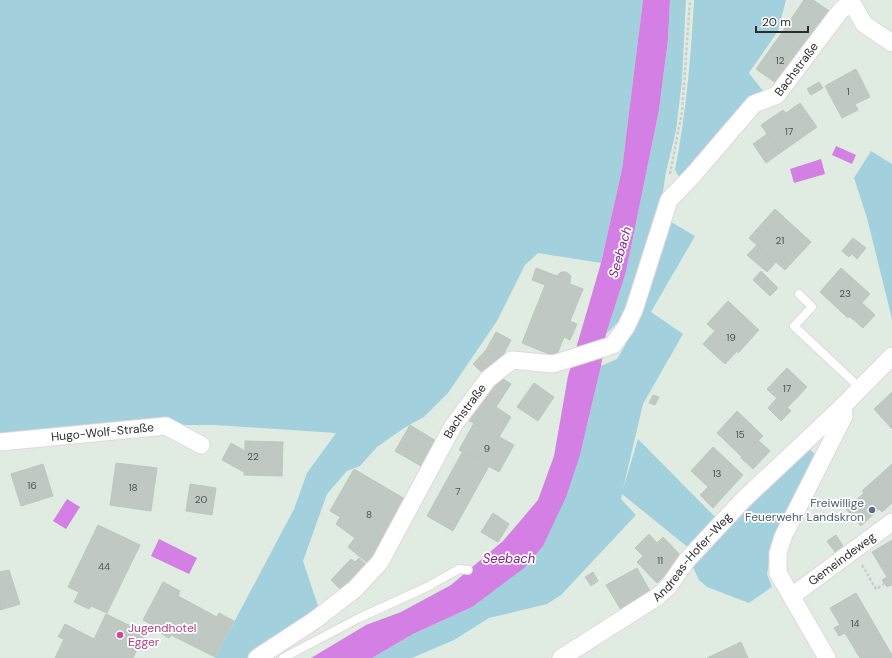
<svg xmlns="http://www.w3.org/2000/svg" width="892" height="658" font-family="'DM Sans',sans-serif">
<rect width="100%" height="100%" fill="#e0ece2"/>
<g fill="#a3d0dd">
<polygon points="0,0 643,0 622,169 601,263 538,253 525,265 497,321 448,393 424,417 404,428 377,447 360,466 347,471 327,494 303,561 318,606 301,625 249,658 215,658 294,509 307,473 336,433 215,425 140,425 0,435"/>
<polygon points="670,0 686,0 682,80 676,131 666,172 660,210 633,293 620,320 606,334 626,272 659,110 668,40"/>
<path d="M694,0H786L778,31L749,73L763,91L736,115L684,175L679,177L675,170C686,114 691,57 694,0Z"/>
<polygon points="871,151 892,164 892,319 867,218 854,178"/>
<polygon points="671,222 695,236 651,312 683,334 643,404 623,489 638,439 718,520 690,549 622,494 621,499 636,515 561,595 547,604 489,618 454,640 412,658 372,658 413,634 472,607 580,455 601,366 617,359 626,344"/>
<polygon points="807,447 818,457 783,528 769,563 767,574 772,587 749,603 707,587 699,580 691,563"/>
</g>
<g fill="#d37fe3">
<polygon points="643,0 670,0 668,40 659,110 626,272 606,334 601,366 580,455 566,497 543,546 524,568 472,607 413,634 372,658 311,658 366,625 401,612 451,585 503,541 538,500 554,456 568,376 601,263 622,169"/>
<polygon points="836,146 856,155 852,164 832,155"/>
<polygon points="821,159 825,174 794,183 790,169"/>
<polygon points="67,499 80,507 66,529 53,521"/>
<polygon points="159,539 197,558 189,574 151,556"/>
</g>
<g fill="#bfc8c1" stroke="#bac8bd">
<polygon points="804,0 813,0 831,12 805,50 781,34"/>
<polygon points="781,34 805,50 780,86 756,69"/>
<polygon points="856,69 870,97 855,104 858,110 842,118 825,86"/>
<polygon points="819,82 823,88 811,95 807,89"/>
<polygon points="800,103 817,127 780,153 761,125 783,110 786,113"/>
<polygon points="767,134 780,153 766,163 753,144"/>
<polygon points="775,209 811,242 785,270 749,238"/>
<polygon points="853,238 866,248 857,259 852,254 849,257 842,251"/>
<polygon points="757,245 776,262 767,272 747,255"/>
<polygon points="536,268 557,276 561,272 566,272 571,276 570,284 583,289 570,321 577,324 570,340 564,337 556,357 522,343 545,285 532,280"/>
<polygon points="841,268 870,294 848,318 820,292"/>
<polygon points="761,271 778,288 770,296 753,280"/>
<polygon points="728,301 759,330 738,353 737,351 725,364 703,344 715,331 707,324"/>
<polygon points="862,303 875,315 863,328 849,316"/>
<polygon points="496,332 511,340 502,357 505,359 487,377 473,364 486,350"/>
<polygon points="787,368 807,387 787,408 767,389"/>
<polygon points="497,375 511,384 496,407 511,417 499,437 464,418"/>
<polygon points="534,383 554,397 538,421 517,407"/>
<polygon points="892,392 892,429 874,409"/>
<polygon points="653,395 659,397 655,405 649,403"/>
<polygon points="777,398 791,411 781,421 768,408"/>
<polygon points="737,411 763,436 742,457 717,433"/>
<polygon points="474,423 514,445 499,472 459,450"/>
<polygon points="410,425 436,441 421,466 395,451"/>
<polygon points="758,440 770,451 753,469 741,458"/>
<polygon points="245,441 283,442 282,476 244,475 244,472 222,460 231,443 245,451"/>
<polygon points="713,447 743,475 721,499 691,471"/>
<polygon points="463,451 489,466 453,531 427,516"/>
<polygon points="116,463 157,468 151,511 110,505"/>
<polygon points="43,464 53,496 21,506 11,474"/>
<polygon points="892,464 892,503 882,512 862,491"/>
<polygon points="354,469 410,502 370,565 348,547 355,538 336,524 340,517 330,511"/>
<polygon points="190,484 216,488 212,515 186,511"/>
<polygon points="708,487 721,499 713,508 700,495"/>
<polygon points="864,493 879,509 861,526 846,509"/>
<polygon points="493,513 509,524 498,542 481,532"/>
<polygon points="98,525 140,545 107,613 91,606 89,609 74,602 79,592 68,587"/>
<polygon points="649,534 657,543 663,537 683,558 657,583 637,562 643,556 635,548"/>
<polygon points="836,535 843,546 835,552 827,541"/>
<polygon points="892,540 892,586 891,585 887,587 882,580 887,577 872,552"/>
<polygon points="359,558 369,567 344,593 331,580 351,559 355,562"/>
<polygon points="637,568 651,593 621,610 606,585"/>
<polygon points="9,570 20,604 0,610 0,572"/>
<polygon points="593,572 598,581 591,586 585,577"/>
<polygon points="163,582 180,591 178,596 217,617 219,613 234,621 215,657 171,635 169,638 157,631 158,628 143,620"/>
<polygon points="856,593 892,655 892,658 860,658 845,633 839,636 834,628 840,625 830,608"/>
<polygon points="106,614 145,633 133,658 55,658 64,639 58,637 65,624 94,639"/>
<polygon points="741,642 748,658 707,658"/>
</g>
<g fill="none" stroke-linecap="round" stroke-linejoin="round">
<g stroke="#e3d6de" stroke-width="10">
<g id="lane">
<polyline points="799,294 812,307 794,326 860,388"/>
<polyline points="283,658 359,618 427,587 459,569 468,570"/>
</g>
</g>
<g stroke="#e3d6de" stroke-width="19">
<g id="street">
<polyline points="850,0 864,24 892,43"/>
<path id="s1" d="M0,442L166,426L201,445"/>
<path id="s2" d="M792,596L892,522"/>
<path id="s3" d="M257,658L315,620L355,589L380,562L453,426L488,379L512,360L553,364L613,345L626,327L634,310L669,200L694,174L754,104L777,95L841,10L850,3"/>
<path id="s4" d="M561,658L657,597L669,586L687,560L744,499L843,406L892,356"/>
<polyline points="827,658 778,573 778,553 783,537 844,416 843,406"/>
</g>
</g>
<g stroke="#ccc" stroke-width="2.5" stroke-dasharray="3 2" stroke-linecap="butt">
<polyline points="670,174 682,112 690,0"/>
<polyline points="862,565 876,589 884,584"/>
</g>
<use href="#lane" stroke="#fff" stroke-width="8"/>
<use href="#street" stroke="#fff" stroke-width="17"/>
</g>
<circle fill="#5c6f8a" stroke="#fff" stroke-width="1.5" cx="872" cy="510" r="4"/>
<circle fill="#d1479c" stroke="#fff" stroke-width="1.5" cx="120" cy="635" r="4"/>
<g text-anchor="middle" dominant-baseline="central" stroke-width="3.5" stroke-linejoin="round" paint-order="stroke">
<g font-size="10" fill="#515351">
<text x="780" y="60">12</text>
<text x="848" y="91">1</text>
<text x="789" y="131">17</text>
<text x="780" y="240">21</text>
<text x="845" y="293">23</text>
<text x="731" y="337">19</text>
<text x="787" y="388">17</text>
<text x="740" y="434">15</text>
<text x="487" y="448">9</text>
<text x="253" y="456">22</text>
<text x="717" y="473">13</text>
<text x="32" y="485">16</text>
<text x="133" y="487">18</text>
<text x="458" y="491">7</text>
<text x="201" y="499">20</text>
<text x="369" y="514">8</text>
<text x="660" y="560">11</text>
<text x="104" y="566">44</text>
<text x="855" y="623">14</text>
</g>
<g font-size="12" fill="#2c2c2c" stroke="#fff">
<text stroke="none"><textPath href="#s3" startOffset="846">Bachstraße</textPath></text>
<text stroke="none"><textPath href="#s3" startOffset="330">Bachstraße</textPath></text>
<text stroke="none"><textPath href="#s1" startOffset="103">Hugo-Wolf-Straße</textPath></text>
<text stroke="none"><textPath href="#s4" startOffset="167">Andreas-Hofer-Weg</textPath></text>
<text stroke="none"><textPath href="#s2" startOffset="62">Gemeindeweg</textPath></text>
</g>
<g font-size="12" fill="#4e5e75" stroke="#fff" text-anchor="end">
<text x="864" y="503">Freiwillige<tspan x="864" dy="14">Feuerwehr Landskron</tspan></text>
</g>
<g font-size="12" fill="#b23c85" stroke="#fff" text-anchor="start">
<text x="128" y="628">Jugendhotel<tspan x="128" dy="14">Egger</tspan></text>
</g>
<g font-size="13" font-style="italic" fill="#871c91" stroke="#fff">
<text transform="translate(620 252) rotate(-74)">Seebach</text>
<text x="509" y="558">Seebach</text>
</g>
</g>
<path d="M756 26v6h52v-6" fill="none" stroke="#2c2c2c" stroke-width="2"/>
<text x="762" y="26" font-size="12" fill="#2c2c2c" stroke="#ffffff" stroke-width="3" paint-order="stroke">20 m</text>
</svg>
